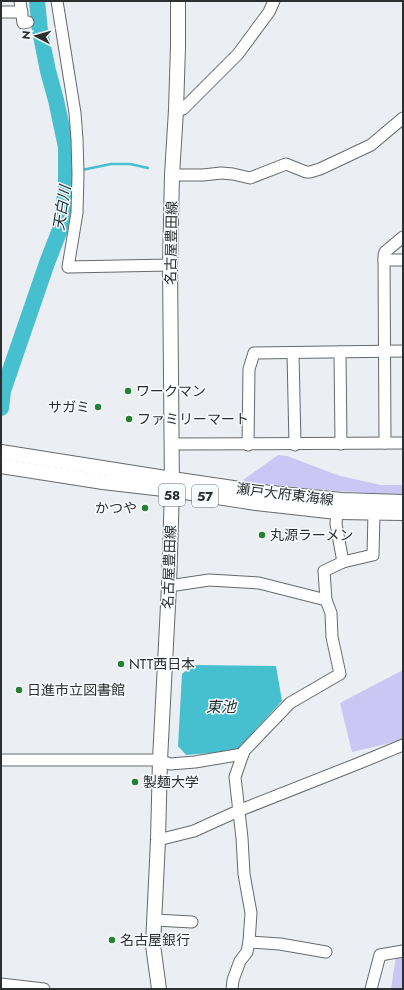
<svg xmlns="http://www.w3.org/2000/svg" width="404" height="990" font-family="Jost,'Noto Sans JP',sans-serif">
<rect width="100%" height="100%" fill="#ebeef2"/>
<g fill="#cbc6f3">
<path d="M278,455L287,456L340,476L381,485H403V494C350,493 298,488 245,482L243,480Z"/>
<polygon points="403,670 403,740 352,752 340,703"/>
<polygon points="403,955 403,989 391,989 396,956"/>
</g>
<polygon fill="#46bfcf" points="193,665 276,666 282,701 236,751 186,755 178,746 182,674"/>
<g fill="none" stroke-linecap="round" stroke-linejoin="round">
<g stroke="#46bfcf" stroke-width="2.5">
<polyline points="82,170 111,164 130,164 148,168"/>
<polyline points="66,171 75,170"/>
</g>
<polyline stroke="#46bfcf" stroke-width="16" points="1,408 3,391 47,263 61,227 66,186 66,147 56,100 48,71 40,31 37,1"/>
<g stroke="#666a6d" stroke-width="13">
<g id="minor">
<polyline points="20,1 23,23 28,22"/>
<polyline points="57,1 75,113 77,139 78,174 77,213 68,267 170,265"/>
<polyline points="1,12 22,12"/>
<polyline points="176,110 183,109 238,54 269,12 274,1"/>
<polyline points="172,175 203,175 221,173 233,174 250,178 286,164 306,172 310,172 320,169 371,145 403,118"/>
<polyline points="384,260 403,260"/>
<polyline points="340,352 341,444"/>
<polyline points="293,353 295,445"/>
<polyline points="385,443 384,255 385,252 403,237"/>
<polyline points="172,444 403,443"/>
<polyline points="248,445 249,369 254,353 403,351"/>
<polyline points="337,512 336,524 343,562"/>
<polyline points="169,586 209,580 259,583 326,600 331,613 332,637 340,674 290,703 244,751 235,777 242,838 244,874 251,913 249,942 247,952 240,961 233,980 232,989"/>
<polyline points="326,600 324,571 343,562 373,555 374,513"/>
<polyline points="1,760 160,760 170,764 195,762 243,754"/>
<polyline points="158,840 194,831 238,811 357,764 403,745"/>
<polyline points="155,920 192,922"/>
<polyline points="249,942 280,944 326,952"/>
<polyline points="1,984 44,989"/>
<polyline points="371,989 380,955 403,951"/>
</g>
</g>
<g stroke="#666a6d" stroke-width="16">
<g id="major">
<polyline points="1,452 172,479 261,492 342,500 403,502"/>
<polyline points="1,466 103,482 172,490 256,503 337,512 403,513"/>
<polyline points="159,989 153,945 158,840 160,760 169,586 172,490 170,265 172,175 176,110 178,46 178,1"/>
</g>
</g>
<use href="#minor" stroke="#fff" stroke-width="11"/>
<use href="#major" stroke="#fff" stroke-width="14"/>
</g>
<g fill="#258132" stroke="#f9fcff" stroke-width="1.5">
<circle cx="128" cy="391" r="4"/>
<circle cx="98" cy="407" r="4"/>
<circle cx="129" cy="419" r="4"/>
<circle cx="145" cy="508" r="4"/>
<circle cx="262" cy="535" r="4"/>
<circle cx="121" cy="664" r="4"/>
<circle cx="19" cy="690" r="4"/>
<circle cx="135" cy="782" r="4"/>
<circle cx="112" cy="940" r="4"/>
</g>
<g text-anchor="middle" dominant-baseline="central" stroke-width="3" stroke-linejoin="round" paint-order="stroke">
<g fill="#f9fcff" stroke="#6a6c6d" stroke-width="1">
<rect x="159" y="484" width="26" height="22" rx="3"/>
<rect x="192" y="485" width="26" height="22" rx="3"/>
</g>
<g font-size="13" font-weight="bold" fill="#2c2e2f">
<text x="172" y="495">58</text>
<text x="205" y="496">57</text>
</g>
<g font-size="14" fill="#2c2e2f" stroke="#f9fcff">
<text transform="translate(171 243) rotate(-89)">名古屋豊田線</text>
<text transform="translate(285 494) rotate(7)">瀬戸大府東海線</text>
<text transform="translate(169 567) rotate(-88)">名古屋豊田線</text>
</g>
<g font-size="14" fill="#2c2e2f" stroke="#f9fcff" text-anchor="start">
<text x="136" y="391">ワークマン</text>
<text x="90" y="407" text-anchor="end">サガミ</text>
<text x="137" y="419">ファミリーマート</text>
<text x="137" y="508" text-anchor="end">かつや</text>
<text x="270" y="535">丸源ラーメン</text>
<text x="129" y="664">NTT西日本</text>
<text x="27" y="690">日進市立図書館</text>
<text x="143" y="782">製麺大学</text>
<text x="120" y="940">名古屋銀行</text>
</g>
<g font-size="15" font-style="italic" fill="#192e31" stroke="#f9fcff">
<text transform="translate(62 208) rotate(-81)">天白川</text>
<text x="221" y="707">東池</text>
</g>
</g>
<rect width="404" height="990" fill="none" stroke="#2c2e2f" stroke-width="4"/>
<g transform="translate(36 36) rotate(276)" stroke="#f9fcff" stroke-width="3" paint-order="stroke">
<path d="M0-3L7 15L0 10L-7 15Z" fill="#2c2e2f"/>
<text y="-6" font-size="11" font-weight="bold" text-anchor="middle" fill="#2c2e2f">N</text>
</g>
</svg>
